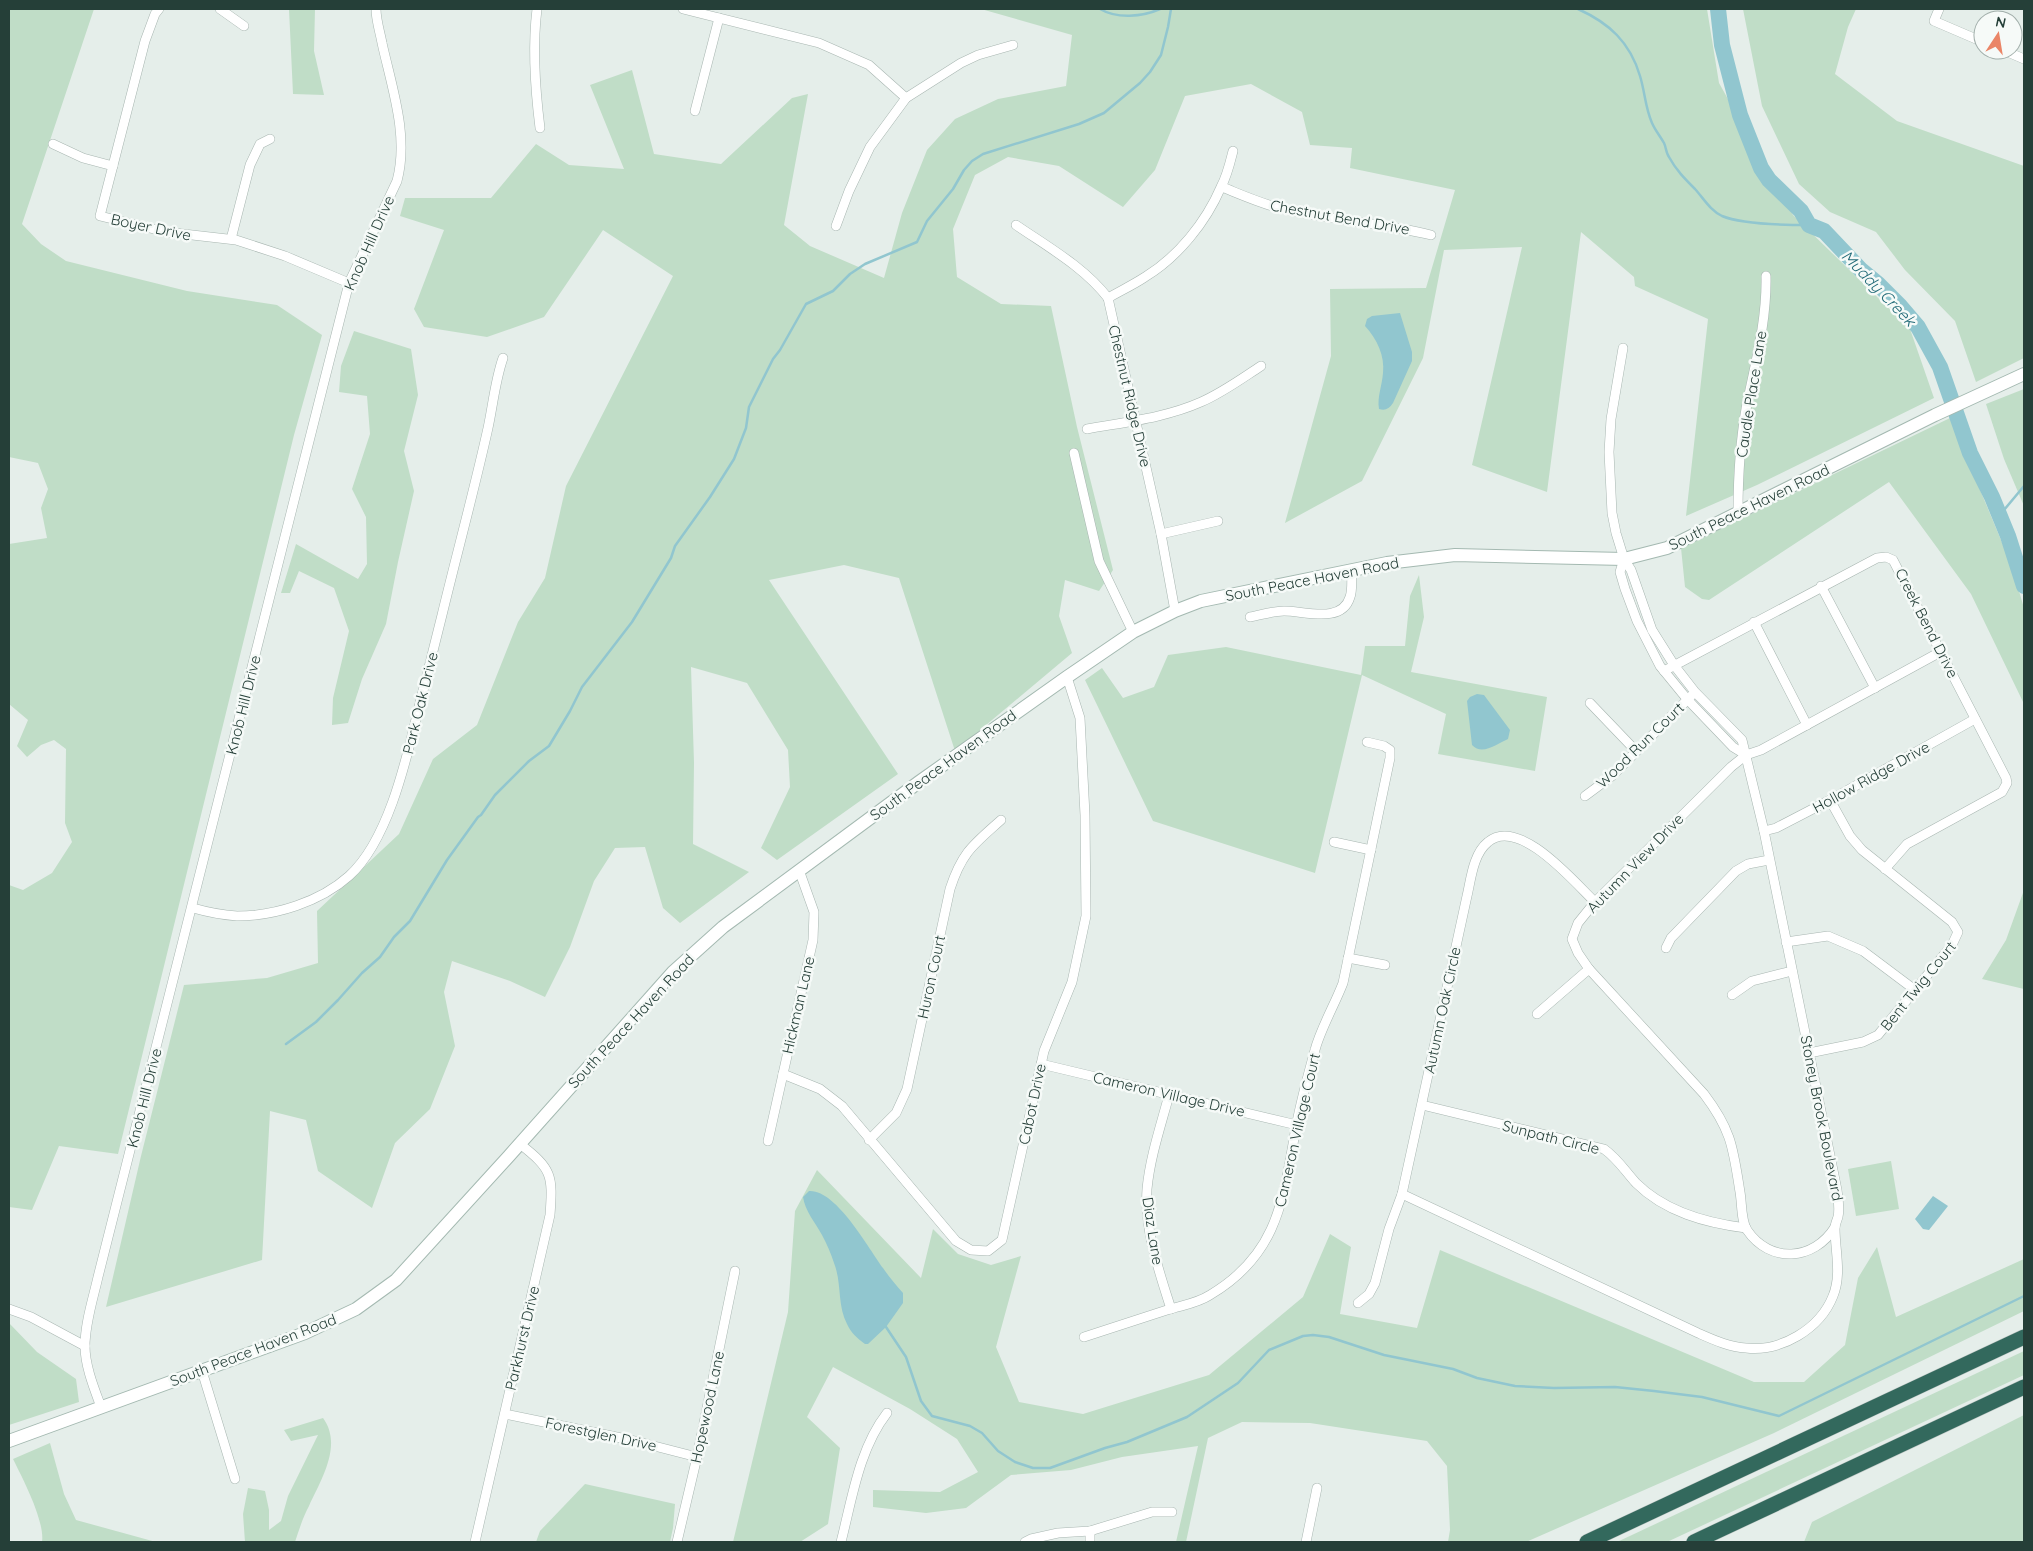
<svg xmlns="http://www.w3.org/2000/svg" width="2033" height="1551" font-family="Quicksand,sans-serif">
<rect width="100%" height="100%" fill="#e5eeea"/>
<g fill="#c0ddc7">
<polygon points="9,9 94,9 22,224 41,244 66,261 187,291 277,305 322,335 294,435 118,1154 59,1146 32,1210 9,1207 9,885 23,890 52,873 72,842 65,823 66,749 54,740 41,745 27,757 17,746 28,720 9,704 9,544 47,538 41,508 48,489 38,463 9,457"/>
<polygon points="289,9 315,9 314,51 324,95 293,94"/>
<polygon points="981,9 1707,9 1719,83 1793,215 1910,329 1934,398 1757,485 1686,516 1708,319 1635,286 1634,277 1581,232 1547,492 1472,465 1522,247 1444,250 1423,358 1362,481 1285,523 1331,356 1330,289 1426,288 1455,190 1350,168 1352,148 1310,145 1302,112 1251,84 1185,96 1155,170 1123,207 1059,166 1008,157 975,175 953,229 957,277 1001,304 1051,306 1077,427 1113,570 1099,591 1065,580 1059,616 1072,653 955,751 899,578 844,565 769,580 898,774 777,860 761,848 790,787 788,750 747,683 691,667 694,763 693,844 749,872 680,923 663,908 645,847 615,848 594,881 570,947 545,997 510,981 452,961 444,992 455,1046 430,1109 395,1143 372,1208 318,1171 306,1120 270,1111 262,1260 106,1307 141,1156 184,985 267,978 318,963 317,911 399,834 433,759 477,725 518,622 545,578 566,486 673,276 603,230 544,317 487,337 424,327 414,309 444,230 400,216 405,198 491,198 536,144 569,165 624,169 590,85 632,70 654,154 721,164 792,98 808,94 784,225 810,246 884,278 902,213 927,150 955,119 998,99 1066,86 1072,35"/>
<polygon points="1743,9 1856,9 1848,27 1835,74 1897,121 2024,166 2024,358 1976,382 1955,321 1905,270 1876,232 1830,212 1799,184 1762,106"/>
<polygon points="354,331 411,349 418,395 404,451 414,491 398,562 386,624 362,679 348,723 332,725 333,698 349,631 334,588 299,571 290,593 281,593 296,544 358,579 367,564 366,517 352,489 370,434 367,396 339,392 341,366"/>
<polygon points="2024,389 2024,506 2004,459 1986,404"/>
<polygon points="1950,418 2011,564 2024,608 2024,704 1971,594 1889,482 1709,600 1702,599 1685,587 1681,548"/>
<polygon points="1419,575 1424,617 1411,672 1547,697 1535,771 1438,754 1446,714 1362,675 1315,873 1153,821 1085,680 1102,668 1123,698 1154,687 1168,655 1226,647 1361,675 1365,646 1405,646 1410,596"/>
<polygon points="2024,890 2024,989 1982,979 2006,940"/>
<polygon points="1891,1161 1899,1209 1856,1216 1848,1169"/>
<polygon points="817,1170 921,1278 933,1229 958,1254 991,1265 1021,1256 996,1347 1019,1402 1083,1414 1209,1375 1303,1297 1330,1234 1351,1247 1340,1314 1417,1328 1440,1250 1754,1382 1804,1382 1845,1345 1858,1278 1877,1247 1896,1317 2024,1259 2024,1311 1774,1433 1526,1542 1448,1542 1450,1530 1447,1466 1427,1441 1310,1423 1242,1422 1208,1438 1186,1542 1176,1542 1198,1446 1122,1457 1071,1470 1011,1475 966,1508 926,1513 873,1507 873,1490 940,1492 978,1472 957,1439 910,1409 833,1367 807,1417 840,1448 828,1524 800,1542 733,1542 788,1312 795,1211"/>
<polygon points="9,1323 37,1352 76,1379 79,1402 9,1425"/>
<polygon points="2024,1351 2024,1375 1667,1542 1617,1542"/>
<polygon points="2024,1415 2024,1542 1804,1542 1812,1522"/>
<path d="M323,1418C343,1445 321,1480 309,1506C303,1517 299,1530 295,1542H245L243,1514L248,1488L265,1491L269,1510V1530L281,1521L288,1496L318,1435L291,1441L284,1430Z"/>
<path d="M50,1443L64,1494L76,1520L156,1542H42C45,1521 23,1479 13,1459Z"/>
<polygon points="585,1484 675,1504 673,1528 670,1542 536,1542 540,1531"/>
</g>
<g fill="#91c6cf">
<path d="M1400,313L1412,352V361L1393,403C1389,409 1385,411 1379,409C1377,397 1382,386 1383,373C1385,356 1377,339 1365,326L1367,319L1372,316Z"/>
<path d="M1477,694L1484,695L1510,730L1508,739C1497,744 1482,756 1472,745L1467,701L1470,697Z"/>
<path d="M809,1191C836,1189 869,1249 883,1268C889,1277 896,1285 903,1293V1303L886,1327L868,1344H865C858,1339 851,1333 847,1324C837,1305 842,1283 834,1263C831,1254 827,1244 822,1235C815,1222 805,1211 803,1197Z"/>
<polygon points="1933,1196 1948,1206 1929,1230 1923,1229 1915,1219"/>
</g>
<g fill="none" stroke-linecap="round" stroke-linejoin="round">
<g stroke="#91c6cf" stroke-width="2.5">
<path d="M1100,9C1117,19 1142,17 1160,9"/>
<path d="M1578,9C1609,23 1630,42 1640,76C1645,92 1645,107 1652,123C1655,130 1660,136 1664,143C1666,147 1666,153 1669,157C1676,170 1685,179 1695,189C1704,199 1710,210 1722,216C1741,224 1787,225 1809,225"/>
<polyline points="1999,516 2024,486"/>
<polyline points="286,1044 316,1022 338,1000 362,973 380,957 394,937 410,921 447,860 478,817 481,815 495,795 529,761 549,746 570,711 582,687 632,622 671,558 675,546 710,497 734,459 746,428 749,407 773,359 780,350 806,304 833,291 850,274 865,264 917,242 927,221 953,189 964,170 972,161 983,154 1079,124 1104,113 1140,83 1150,72 1161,55 1168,27 1171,9"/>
<polyline points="884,1324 906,1357 921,1401 932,1416 970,1426 982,1433 998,1451 1015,1462 1033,1468 1050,1468 1105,1448 1127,1442 1187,1417 1238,1383 1269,1350 1303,1336 1313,1335 1329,1337 1384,1355 1453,1369 1477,1378 1515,1386 1554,1388 1615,1387 1654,1391 1702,1397 1779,1416 2024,1296"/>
</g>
<polyline stroke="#91c6cf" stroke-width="16" points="1718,9 1722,45 1740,115 1761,168 1769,180 1801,211 1809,225 1824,231 1861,270 1878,284 1900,306 1918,327 1940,367 1970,453 1992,497 2008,536 2024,586"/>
<g stroke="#a8b6b1" stroke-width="10">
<g id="minor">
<polyline points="159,9 155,14 145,41 100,216 166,232 236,240 285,256 349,283"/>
<polyline points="220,9 244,26"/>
<path d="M537,9C532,49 535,88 540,128"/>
<polyline points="683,9 819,43 869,65 906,98"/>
<polyline points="1939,9 1934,21 1983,42"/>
<polyline points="2003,50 2024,59"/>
<polyline points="695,111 719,18"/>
<polyline points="53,144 83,158 113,166"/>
<path d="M1222,187C1242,195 1262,204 1283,209C1332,220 1382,223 1431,235"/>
<path d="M1016,225C1048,247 1084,267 1108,298L1161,534L1175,611"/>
<polyline points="836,226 849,191 870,147 906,98 961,63 978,55 1013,45"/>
<polyline points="231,239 250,165 260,144 270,139"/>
<path d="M1108,298C1120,291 1133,285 1145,277C1178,257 1206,222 1221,187C1227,176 1230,163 1233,151"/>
<path d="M1087,429C1125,422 1165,418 1201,402C1222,393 1241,379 1261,366"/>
<polyline points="1074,453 1099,561 1133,632"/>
<path d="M1738,513C1738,478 1740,443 1746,409C1755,364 1767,321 1766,276"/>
<polyline points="1161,534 1218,521"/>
<polyline points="1624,559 1620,572 1625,589 1637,621 1660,666 1687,699 1733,747 1746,755"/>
<polyline points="1821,586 1875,688"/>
<path d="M1250,617C1261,615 1273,611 1284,611C1305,611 1342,624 1350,597C1353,589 1351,578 1352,570"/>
<polyline points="1754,622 1807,725"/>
<polyline points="1664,671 1877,558 1886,557 1893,560 2006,778 2007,783 2002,792 1907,844 1885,869"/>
<polyline points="1590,703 1636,751"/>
<polyline points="1585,796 1612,776 1691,696"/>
<polyline points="1764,831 1776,828 1830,800 1975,719"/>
<polyline points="1334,842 1371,850"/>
<path d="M193,908C207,912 222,915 237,916C275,916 320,902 349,876C388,841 406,761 418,711C426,679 434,647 442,615C457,553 474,491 488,428C493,405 495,381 503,358"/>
<polyline points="1786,942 1828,936 1863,951 1915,990"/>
<polyline points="1666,948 1671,938 1736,871 1748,864 1769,860"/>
<polyline points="1348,958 1385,965"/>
<polyline points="1732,995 1752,981 1792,971"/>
<polyline points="1537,1014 1589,969"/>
<polyline points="1809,1053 1863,1042 1878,1035 1952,945 1958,932 1952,922 1862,850 1850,836 1830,800"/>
<polyline points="1041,1064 1297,1125"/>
<polyline points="783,1074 820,1089 842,1106 956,1241 971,1250 988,1251 1002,1240 1044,1051 1072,982 1086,916 1085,815 1080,718 1067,677"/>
<path d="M1169,1095C1161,1125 1150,1157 1147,1189C1144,1229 1159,1271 1171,1309"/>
<path d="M1422,1105L1604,1149C1618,1159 1625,1171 1636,1183C1665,1212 1706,1223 1746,1228"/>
<path d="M869,1140L896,1113L907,1089L950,889C962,852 973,845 1001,820"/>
<polyline points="768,1141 813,940 814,912 799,870"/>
<path d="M1402,1194L1698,1333C1714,1340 1729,1347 1746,1348C1781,1352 1820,1329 1833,1296C1842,1274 1835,1251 1835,1228C1835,1224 1837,1220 1838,1217C1840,1208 1838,1199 1837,1190L1764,831L1742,740L1695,692L1674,665L1652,630L1631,570L1624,559L1616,533L1612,513L1609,452L1611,419L1623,348"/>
<path d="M1835,1227C1814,1261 1770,1264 1747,1230C1741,1221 1742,1203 1740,1192C1733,1148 1732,1131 1704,1094L1589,969L1578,953L1572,939L1578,923L1595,902L1731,767L1746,755L1761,750L1942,651"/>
<path d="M1358,1303L1369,1294L1375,1283L1389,1229L1402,1194L1467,896C1471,879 1473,854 1488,842C1519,816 1574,882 1595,902"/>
<polyline points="9,1309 31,1317 85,1346"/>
<path d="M1084,1337C1112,1328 1140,1319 1167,1310C1182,1305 1196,1304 1210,1295C1279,1254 1283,1199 1296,1127C1301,1101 1308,1075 1315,1050C1320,1030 1335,1004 1343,983L1390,758V750L1384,746L1367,742"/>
<polyline points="202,1371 235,1479"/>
<path d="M101,1407C94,1388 85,1366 85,1346C85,1323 93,1299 98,1277L349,283L397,181C409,136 392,88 382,43C380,32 376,20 376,9"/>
<polyline points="505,1414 631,1440 697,1457"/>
<polyline points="1090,1531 1090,1542"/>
<path d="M475,1542L550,1215C553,1175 552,1169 520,1144"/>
<polyline points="677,1542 697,1457 735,1271"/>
<path d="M841,1542C852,1499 859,1449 887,1413"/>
<polyline points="1025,1542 1031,1539 1058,1533 1090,1531 1152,1512 1172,1512"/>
<polyline points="1306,1542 1317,1488"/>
</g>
</g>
<g stroke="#a4b9b1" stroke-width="14">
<polyline id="secondary" points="9,1441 305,1333 356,1309 396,1280 509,1156 673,972 723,927 919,782 1067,677 1133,632 1175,611 1201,601 1387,563 1455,555 1624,559 1667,548 1935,415 2024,374"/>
</g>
<g stroke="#c2c9c7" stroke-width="16">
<g id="motorway">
<polyline points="1587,1542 2024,1337"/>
<polyline points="1694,1542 2024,1387"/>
</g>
</g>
<use href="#minor" stroke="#fff" stroke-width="9"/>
<use href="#secondary" stroke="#fff" stroke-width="12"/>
<use href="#motorway" stroke="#33695d" stroke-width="15"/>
</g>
<g text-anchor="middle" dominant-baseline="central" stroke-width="5" stroke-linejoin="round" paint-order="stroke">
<g font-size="15" fill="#253f38" stroke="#f6faf8">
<text transform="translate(1340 217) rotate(10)">Chestnut Bend Drive</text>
<text transform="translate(151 227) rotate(12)">Boyer Drive</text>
<text transform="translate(369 243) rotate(-66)">Knob Hill Drive</text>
<text transform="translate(1751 394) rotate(-81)">Caudle Place Lane</text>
<text transform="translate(1130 396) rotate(77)">Chestnut Ridge Drive</text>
<text transform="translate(1749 507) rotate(-26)">South Peace Haven Road</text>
<text transform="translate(1312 579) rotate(-11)">South Peace Haven Road</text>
<text transform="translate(1927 623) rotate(63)">Creek Bend Drive</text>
<text transform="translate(420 703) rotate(-76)">Park Oak Drive</text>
<text transform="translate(243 705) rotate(-76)">Knob Hill Drive</text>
<text transform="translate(1640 745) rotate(-44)">Wood Run Court</text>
<text transform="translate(943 765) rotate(-36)">South Peace Haven Road</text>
<text transform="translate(1871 777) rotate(-29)">Hollow Ridge Drive</text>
<text transform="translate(1635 863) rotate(-46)">Autumn View Drive</text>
<text transform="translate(931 977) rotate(-78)">Huron Court</text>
<text transform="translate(1918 986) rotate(-51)">Bent Twig Court</text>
<text transform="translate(798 1005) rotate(-77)">Hickman Lane</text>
<text transform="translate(1442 1010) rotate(-78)">Autumn Oak Circle</text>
<text transform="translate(631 1021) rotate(-47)">South Peace Haven Road</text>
<text transform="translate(1169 1094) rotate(13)">Cameron Village Drive</text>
<text transform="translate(144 1098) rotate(-76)">Knob Hill Drive</text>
<text transform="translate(1032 1104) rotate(-78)">Cabot Drive</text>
<text transform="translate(1822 1118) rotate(79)">Stoney Brook Boulevard</text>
<text transform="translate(1297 1130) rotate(-77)">Cameron Village Court</text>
<text transform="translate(1551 1137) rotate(14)">Sunpath Circle</text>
<text transform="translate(1153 1231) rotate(81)">Diaz Lane</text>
<text transform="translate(522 1338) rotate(-77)">Parkhurst Drive</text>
<text transform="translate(253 1350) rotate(-21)">South Peace Haven Road</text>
<text transform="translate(707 1407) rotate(-78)">Hopewood Lane</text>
<text transform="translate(601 1434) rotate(12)">Forestglen Drive</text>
</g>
<g font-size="16" font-style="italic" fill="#226b78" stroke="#f6faf8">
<text transform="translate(1879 288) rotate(46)">Muddy Creek</text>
</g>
</g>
<rect width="2033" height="1551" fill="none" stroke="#253f38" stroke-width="20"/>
<g transform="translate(1998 35) rotate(12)"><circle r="24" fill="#f6faf8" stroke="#a2afab"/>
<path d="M0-4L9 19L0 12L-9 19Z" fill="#ea8567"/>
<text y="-8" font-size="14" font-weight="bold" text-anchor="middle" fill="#253f38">N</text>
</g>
</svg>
